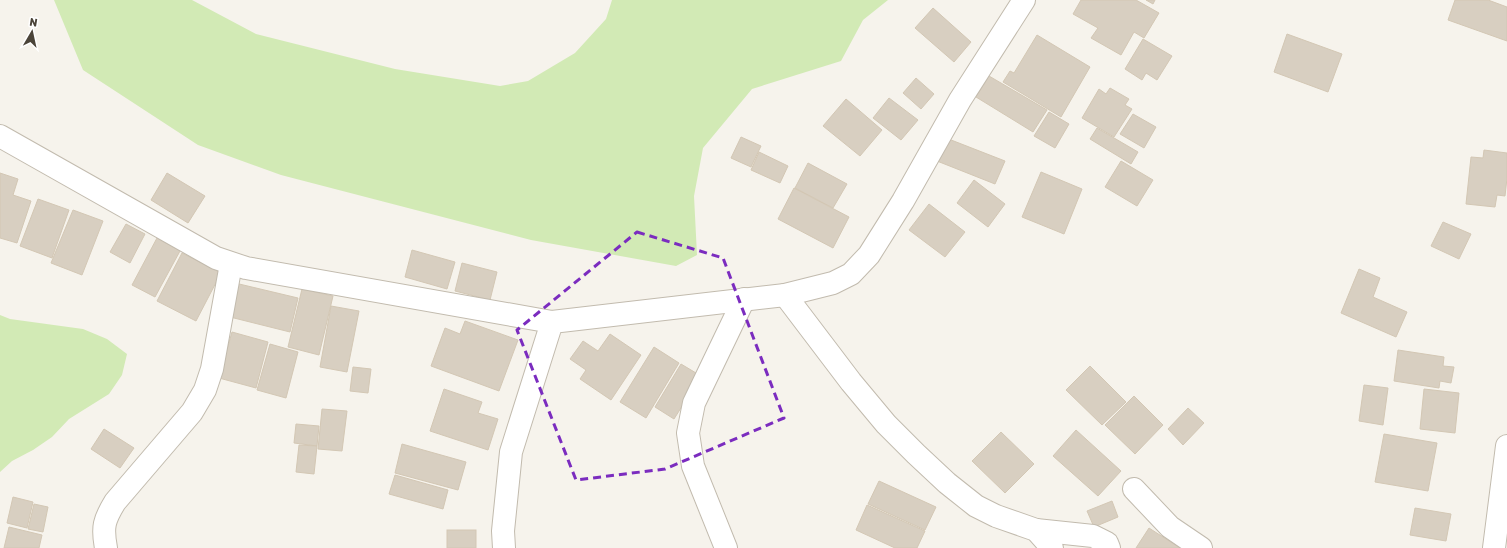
<svg xmlns="http://www.w3.org/2000/svg" width="1507" height="548" font-family="Rubik,sans-serif">
<rect width="100%" height="100%" fill="#f6f3ec"/>
<g fill="#d2eab5">
<polygon points="54,0 192,0 256,34 395,69 500,86 528,81 575,53 606,19 612,0 888,0 863,20 841,61 752,89 703,148 694,196 697,255 676,266 531,240 281,175 198,145 83,70"/>
<polygon points="0,315 10,319 83,329 107,339 127,354 122,375 109,394 69,419 52,437 33,450 12,461 0,472"/>
</g>
<g fill="#d8cfc1" stroke="#d3c7b4">
<polygon points="1081,0 1136,0 1159,13 1144,38 1134,32 1121,55 1091,38 1098,28 1073,14"/>
<polygon points="1146,0 1155,0 1153,4"/>
<polygon points="1455,0 1488,0 1507,7 1507,41 1448,20"/>
<polygon points="933,8 971,42 954,62 915,28"/>
<polygon points="1287,34 1342,54 1328,92 1274,72"/>
<polygon points="1037,35 1090,67 1061,117 1003,82 1010,71 1014,73"/>
<polygon points="1143,39 1172,56 1157,80 1146,73 1142,80 1125,69"/>
<polygon points="989,76 1047,110 1033,132 976,97"/>
<polygon points="916,78 934,94 921,109 903,93"/>
<polygon points="1110,88 1129,99 1125,105 1132,109 1114,137 1082,118 1099,89 1106,94"/>
<polygon points="889,98 918,120 901,140 873,118"/>
<polygon points="846,99 882,130 860,156 823,126"/>
<polygon points="1049,112 1069,124 1055,148 1034,136"/>
<polygon points="1133,114 1156,127 1144,148 1120,134"/>
<polygon points="1097,128 1138,152 1131,164 1090,139"/>
<polygon points="741,137 761,146 751,167 731,158"/>
<polygon points="946,138 1005,161 995,184 937,161"/>
<polygon points="1484,150 1507,153 1507,178 1505,196 1497,195 1495,207 1466,204 1471,157 1483,158"/>
<polygon points="759,152 788,166 780,183 751,170"/>
<polygon points="1121,161 1153,180 1137,206 1105,187"/>
<polygon points="808,163 847,184 833,208 795,188"/>
<polygon points="1041,172 1082,189 1064,234 1022,217"/>
<polygon points="0,173 18,179 13,195 31,201 17,243 0,238"/>
<polygon points="167,173 205,196 188,223 151,200"/>
<polygon points="974,180 1005,204 988,227 957,203"/>
<polygon points="794,188 849,217 833,248 778,219"/>
<polygon points="38,199 69,210 52,258 20,246"/>
<polygon points="929,204 965,232 945,257 909,230"/>
<polygon points="73,210 103,221 82,275 51,263"/>
<polygon points="1443,222 1471,234 1459,259 1431,246"/>
<polygon points="126,224 145,234 130,263 110,252"/>
<polygon points="157,238 180,251 155,297 132,285"/>
<polygon points="412,250 455,262 447,289 405,277"/>
<polygon points="182,253 221,273 196,321 157,301"/>
<polygon points="462,263 497,272 490,300 455,291"/>
<polygon points="1359,269 1380,278 1373,297 1407,312 1396,337 1341,313"/>
<polygon points="235,283 298,298 290,332 226,316"/>
<polygon points="302,289 333,296 319,355 288,347"/>
<polygon points="331,306 359,311 347,372 320,367"/>
<polygon points="465,321 518,340 499,391 431,366 445,328 460,334"/>
<polygon points="232,332 268,342 256,388 219,378"/>
<polygon points="610,334 641,355 611,400 580,379 586,370 570,359 583,341 598,351"/>
<polygon points="270,344 298,352 286,398 257,390"/>
<polygon points="654,347 679,363 646,418 620,402"/>
<polygon points="1398,350 1444,357 1443,366 1454,367 1451,383 1440,381 1439,388 1394,381"/>
<polygon points="681,364 701,376 674,419 655,407"/>
<polygon points="1090,366 1126,402 1102,425 1066,390"/>
<polygon points="353,367 371,369 368,393 350,391"/>
<polygon points="1364,385 1388,388 1383,425 1359,421"/>
<polygon points="444,389 482,402 478,413 498,419 488,450 430,431"/>
<polygon points="1424,389 1459,393 1455,433 1420,429"/>
<polygon points="1134,396 1163,425 1135,454 1105,425"/>
<polygon points="1188,408 1204,423 1183,445 1168,429"/>
<polygon points="322,409 347,411 342,451 318,449"/>
<polygon points="296,424 319,426 317,446 294,443"/>
<polygon points="104,429 134,448 120,468 91,449"/>
<polygon points="1076,430 1121,471 1098,496 1053,456"/>
<polygon points="1001,432 1034,464 1005,493 972,461"/>
<polygon points="1384,434 1437,443 1428,491 1375,482"/>
<polygon points="402,444 466,462 458,490 395,473"/>
<polygon points="299,445 317,446 314,474 296,472"/>
<polygon points="395,475 448,490 443,509 389,494"/>
<polygon points="879,481 936,507 925,530 868,504"/>
<polygon points="13,497 33,502 27,528 7,523"/>
<polygon points="1112,501 1118,517 1094,527 1087,511"/>
<polygon points="34,504 48,507 43,532 28,529"/>
<polygon points="867,505 925,531 917,548 895,548 856,530"/>
<polygon points="1415,508 1451,514 1446,541 1410,535"/>
<polygon points="9,527 42,535 39,548 4,548"/>
<polygon points="1149,528 1180,548 1136,548"/>
<rect x="447" y="530" width="29" height="18"/>
</g>
<g fill="none" stroke-linecap="round" stroke-linejoin="round">
<g stroke="#c2bbae" stroke-width="24">
<g id="minor">
<polyline points="0,136 216,258 246,268 552,322"/>
<polyline points="785,295 851,382 886,424 916,454 947,483 976,506 996,516 1036,530 1052,548"/>
<polyline points="1134,489 1170,527 1201,548"/>
<polyline points="1036,530 1093,536 1107,543 1109,548"/>
<path d="M106,548C102,527 104,520 115,502L192,412L205,390L212,369L231,264"/>
<polyline points="504,548 503,531 511,452 552,322 785,295 833,283 851,274 869,255 903,201 960,100 1024,0"/>
<polyline points="726,548 693,466 688,433 694,403 744,299"/>
<polyline points="1494,548 1507,446"/>
</g>
</g>
<use href="#minor" stroke="#fff" stroke-width="22"/>
</g>
<path fill="none" stroke="#7b2cbf" stroke-width="3" stroke-dasharray="8 5" stroke-linejoin="round" d="M637,232L723,258L784,418L665,469L576,480L517,330Z"/>
<g transform="translate(32 32) rotate(9)" stroke="#ffffff" stroke-width="3" paint-order="stroke">
<path d="M0-3L7 15L0 10L-7 15Z" fill="#4b4439"/>
<text y="-6" font-size="11" font-weight="bold" text-anchor="middle" fill="#4b4439">N</text>
</g>
</svg>
